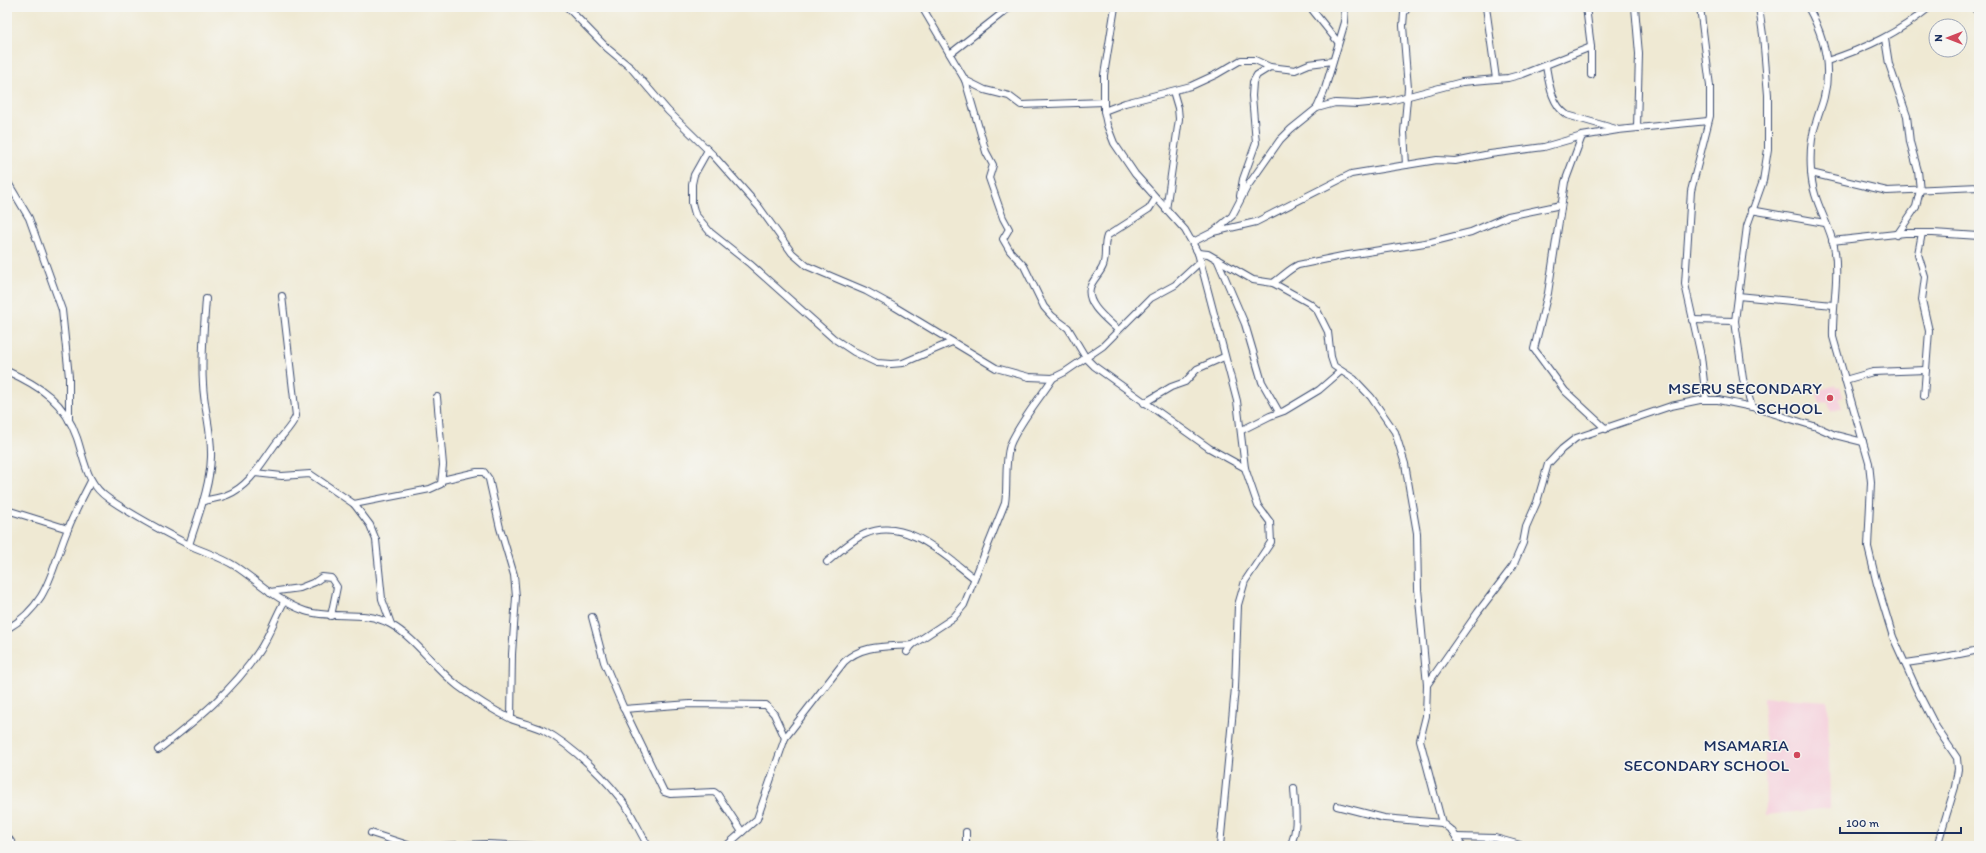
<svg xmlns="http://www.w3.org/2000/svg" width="1986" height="853" font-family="Itim,sans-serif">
<rect width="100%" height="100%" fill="#f6f6f2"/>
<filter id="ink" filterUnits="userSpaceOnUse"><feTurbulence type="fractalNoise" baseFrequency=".025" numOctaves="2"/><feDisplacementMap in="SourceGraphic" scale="8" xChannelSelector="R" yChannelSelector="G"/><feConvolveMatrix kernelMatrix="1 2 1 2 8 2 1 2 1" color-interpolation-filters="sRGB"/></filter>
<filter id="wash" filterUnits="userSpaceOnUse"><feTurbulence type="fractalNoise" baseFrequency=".012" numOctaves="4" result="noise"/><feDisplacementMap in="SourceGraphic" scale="16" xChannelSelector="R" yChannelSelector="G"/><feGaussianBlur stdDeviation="0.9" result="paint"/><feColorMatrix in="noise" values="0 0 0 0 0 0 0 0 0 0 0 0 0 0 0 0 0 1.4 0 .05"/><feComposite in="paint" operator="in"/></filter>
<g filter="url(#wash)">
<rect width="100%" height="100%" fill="#efe9d3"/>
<g fill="#f5cfdb">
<polygon points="1836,385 1836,388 1840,387 1843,397 1839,399 1842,408 1831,412 1828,402 1820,404 1816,391"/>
<polygon points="1764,697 1828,701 1830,808 1766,815"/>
</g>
</g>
<g filter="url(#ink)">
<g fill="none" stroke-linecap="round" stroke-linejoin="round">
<g stroke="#3b4b70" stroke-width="8">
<g id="street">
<polyline points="567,7 607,48 631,68 668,111 713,155 759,207 792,253 807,266 866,291 895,307 996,368 1029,377 1053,378 1065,372 1103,346 1151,298 1175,285 1201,261"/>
<polyline points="922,7 965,80 986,152 993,165 989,178 1003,218 1009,229 1003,239 1010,251 1024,266 1044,307 1052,316 1068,328 1086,358 1094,366 1209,448 1245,468"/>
<polyline points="1115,7 1104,75 1104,111 1107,125 1114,143 1135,174 1185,230 1198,253 1237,401 1245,468 1258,506 1270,522 1271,542 1245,581 1238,605 1235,688 1220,846"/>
<polyline points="1310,7 1338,42"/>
<polyline points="1486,7 1496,79"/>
<polyline points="1586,7 1591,47 1591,75"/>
<polyline points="1635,7 1639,54 1637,127"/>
<polyline points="1700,7 1710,86 1710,116 1691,191 1685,284 1701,356 1706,400"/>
<path d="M1808,7C1823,34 1832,66 1824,97C1822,106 1818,114 1816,123C1811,137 1810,156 1811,171C1812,200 1828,220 1834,246C1840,276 1832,307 1833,337L1869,463L1871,482L1868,547L1877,584L1893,637L1917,690L1936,727L1957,758L1958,769L1955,787L1937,846"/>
<polyline points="1973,7 1979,13"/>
<polyline points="1885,39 1889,64 1907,116 1910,142 1918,171 1920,190 1916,207 1897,235"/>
<polyline points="950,54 1010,7"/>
<path d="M1827,61C1867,48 1898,33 1930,7"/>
<path d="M1546,66C1549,83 1551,104 1567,115L1616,129"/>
<polyline points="965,80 985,90 1009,96 1021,105 1104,102"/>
<polyline points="1317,108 1335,103 1358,104 1390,101 1462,82 1508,78 1523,74 1591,47"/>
<polyline points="1104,111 1125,103 1191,86 1217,74 1241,60 1255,60 1270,67"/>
<polyline points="1582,136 1565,182 1548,293 1534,349 1565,391 1606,429"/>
<polyline points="708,150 694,175 692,184 692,203 695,214 710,232 750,264 833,338 854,352 877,363 891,364 903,363 952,342"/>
<polyline points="1406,165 1404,132 1408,88 1403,26 1404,13 1408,7"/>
<polyline points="1811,173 1887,191 1979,187"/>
<polyline points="7,181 29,218 62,310 69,377 69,420"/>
<polyline points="1240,196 1243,179 1256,143 1252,96 1253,82 1257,75 1270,67 1295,70 1309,64 1333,61"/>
<polyline points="1166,210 1179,119 1178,108 1173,91"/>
<polyline points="1751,210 1825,223"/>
<polyline points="1213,232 1256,222 1351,174 1437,160 1455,161 1490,154 1544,147 1582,136 1618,130 1708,121"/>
<polyline points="1922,233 1918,254 1925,277 1922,300 1929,331 1924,396"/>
<polyline points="1832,241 1905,233 1933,233 1979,236"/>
<polyline points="1193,242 1213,232 1232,216 1247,187 1280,140 1291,129 1317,108 1324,92 1345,22 1344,7"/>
<polyline points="1198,253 1208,254 1253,280 1273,283 1309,303 1317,310 1328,332 1331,357 1334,366 1354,379 1371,397 1395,432 1405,464 1417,533 1418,589 1427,685 1426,716 1420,740 1442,823 1452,831 1462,846"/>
<polyline points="1217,259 1245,324 1262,382 1279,412"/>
<path d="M1273,283C1282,277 1289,269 1298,265L1342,256L1431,242L1471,232L1508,216L1561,205"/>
<polyline points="1738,296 1833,305"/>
<polyline points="1692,320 1735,321"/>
<path d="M1118,330C1108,320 1086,305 1090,288C1092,280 1100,274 1103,266C1107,256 1103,246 1107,236L1149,209L1156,198"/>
<path d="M7,371C40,386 65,402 77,438C85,462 86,483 109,499C134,516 162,531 189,545C204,552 221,557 235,566C258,581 277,601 305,611C332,620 365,609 390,624C417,639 434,668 458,686C474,698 493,710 511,719C521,723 533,725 543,730C573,746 609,781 628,809C635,821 641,834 648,846"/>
<polyline points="1845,380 1873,372 1926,370"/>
<polyline points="1144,403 1171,387 1185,382 1197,369 1224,357"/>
<polyline points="1752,407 1743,379 1735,321 1747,226 1763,181 1768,149 1768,95 1763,35 1759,7"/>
<polyline points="1242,430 1270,416 1284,411 1319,390 1341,371"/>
<polyline points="255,473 282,476 310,474 354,504 370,525 376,540 382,599 391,624"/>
<polyline points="442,480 477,472 484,472 489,479 500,528 514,575 516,597 512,654 511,718"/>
<path d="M203,501C211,499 220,498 227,495C249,486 261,464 274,446C282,435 291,428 296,416L282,296"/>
<polyline points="354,504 430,489 441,484 443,465 437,397"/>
<polyline points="7,510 68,529"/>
<path d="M189,545C198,516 210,487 211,457C212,432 204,409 203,384C201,356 204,328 206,299"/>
<path d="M827,562C839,552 851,540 865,534C905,516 944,555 974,578"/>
<polyline points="270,592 300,588 315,582 322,577 331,578 337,587 331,616"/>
<polyline points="592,617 604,662 624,709 664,792 670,794 714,792 718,795 742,832"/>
<path d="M7,629C50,604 51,569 68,529C74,513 83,497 91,481"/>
<path d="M907,652L912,645L953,618L964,605L1005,503C1008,484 1004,464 1010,445C1019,423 1040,398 1053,378"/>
<polyline points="1906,663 1940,658 1979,650"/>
<polyline points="1427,685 1478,612 1513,566 1523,543 1526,527 1537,502 1548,464 1562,449 1576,438 1671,406 1700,400 1718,400 1752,407 1817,427 1835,435 1863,442"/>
<polyline points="624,709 690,704 766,705 774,714 785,738"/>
<path d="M158,750C195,721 233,691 259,651C269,636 275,618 284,602"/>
<polyline points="1337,806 1384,818 1442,823"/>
<polyline points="371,833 408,845 424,846"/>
<polyline points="7,836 14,846"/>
<polyline points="1456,837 1495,838 1524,846"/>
<polyline points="441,846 486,844 537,846"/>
<path d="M726,846L757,819L785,738L844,662C862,644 888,647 912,645"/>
<polyline points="966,846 966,832"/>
<path d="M1290,846C1299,829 1295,807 1294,788"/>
</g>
</g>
<use href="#street" stroke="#fff" stroke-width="6"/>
</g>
</g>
<g fill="#d1495b" stroke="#f6f6f2" stroke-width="1.5">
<circle cx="1830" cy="398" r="4"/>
<circle cx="1797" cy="755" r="4"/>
</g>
<g text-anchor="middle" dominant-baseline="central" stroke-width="3" stroke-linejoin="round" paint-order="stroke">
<g font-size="17" fill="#1b2f5e" stroke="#f6f6f2" text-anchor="end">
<text x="1822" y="388">MSERU SECONDARY<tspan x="1822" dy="20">SCHOOL</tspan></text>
<text x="1789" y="745">MSAMARIA<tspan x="1789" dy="20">SECONDARY SCHOOL</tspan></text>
</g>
</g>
<rect width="1986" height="853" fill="none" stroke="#f6f6f2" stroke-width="24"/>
<g transform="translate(1948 38) rotate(270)"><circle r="19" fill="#f6f6f2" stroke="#9ea6b7"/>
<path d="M0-3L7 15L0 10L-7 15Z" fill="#d1495b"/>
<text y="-6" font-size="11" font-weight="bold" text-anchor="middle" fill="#1b2f5e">N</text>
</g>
<path d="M1840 827v6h121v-6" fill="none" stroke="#1b2f5e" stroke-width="2"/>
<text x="1846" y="827" font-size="12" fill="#1b2f5e" stroke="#f6f6f2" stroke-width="3" paint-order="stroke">100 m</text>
</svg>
